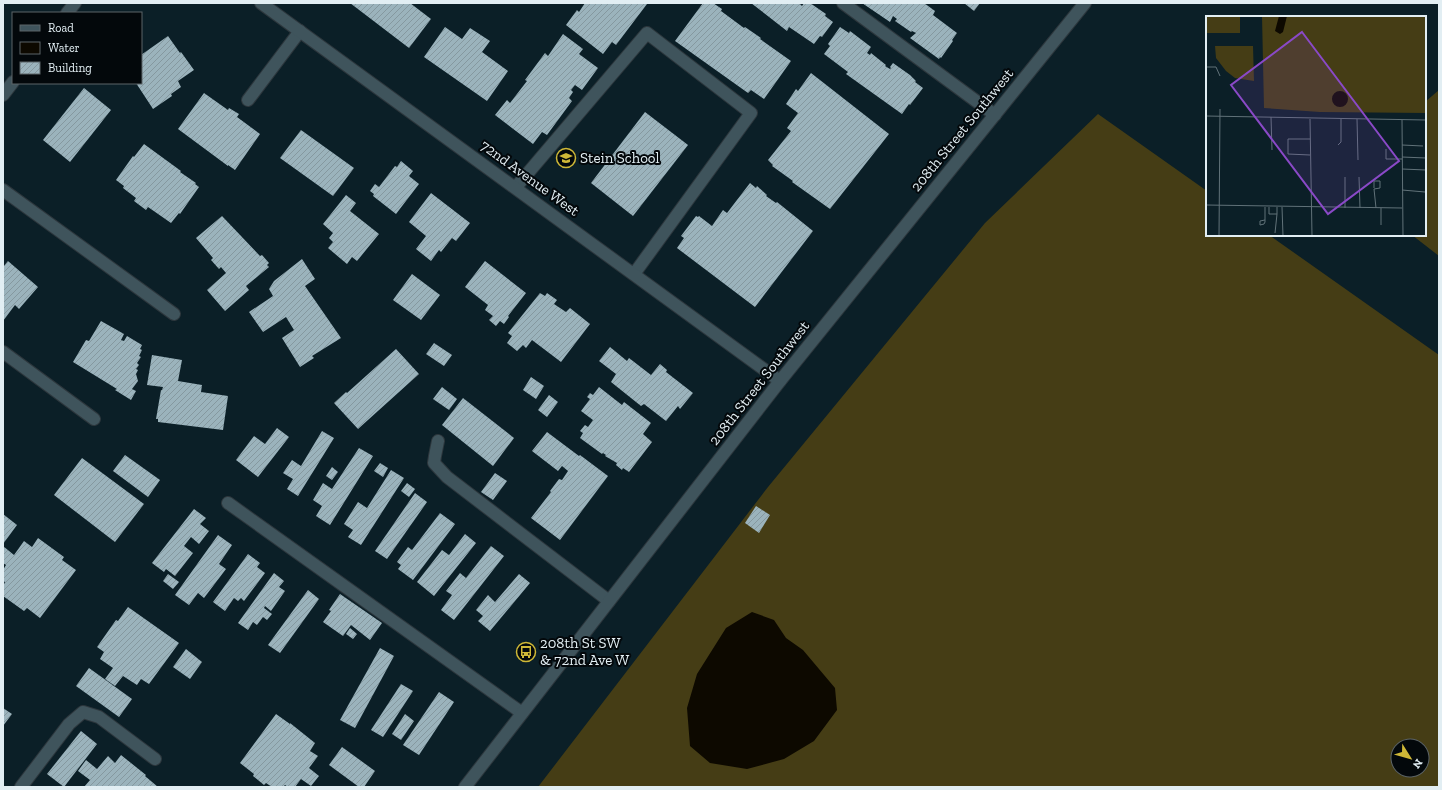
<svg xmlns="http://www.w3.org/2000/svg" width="1442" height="790" font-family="'Zilla Slab',serif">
<defs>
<pattern id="building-hatch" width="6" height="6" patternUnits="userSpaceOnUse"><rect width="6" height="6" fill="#9bb3bc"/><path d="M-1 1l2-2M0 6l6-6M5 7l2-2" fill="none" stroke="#85989f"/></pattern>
</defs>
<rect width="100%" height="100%" fill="#0b1f27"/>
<g fill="#453d15" fill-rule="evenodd">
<polygon points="1439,90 1439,256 1412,235 1425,235 1425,102"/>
<path d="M1098,114L1207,191V235H1269L1439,355V787H538L768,487L985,223ZM1398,746H1422V770H1398Z"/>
</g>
<polygon fill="#0d0900" points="752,612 774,620 786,638 803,650 835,688 837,710 814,741 784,759 747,769 710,763 690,746 687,708 697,674 726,628"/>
<g fill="url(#building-hatch)">
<polygon points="350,3 410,3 431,19 409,48"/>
<polygon points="585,3 646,3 647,4 616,45 612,42 603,54 566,25 577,10 579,12"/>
<polygon points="703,3 713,3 722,9 721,11 744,28 745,27 761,38 760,39 791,61 764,99 751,90 748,93 675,41"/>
<polygon points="751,3 799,3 802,6 804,3 810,3 826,14 825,16 833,22 822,37 820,36 814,44 789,27 787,31"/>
<polygon points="862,3 924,3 935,11 933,15 957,33 952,40 953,41 941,58 940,57 939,59 910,38 916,33 912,31 911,32 895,21 897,19 893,16 890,22"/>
<polygon points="964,3 980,3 974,11"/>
<polygon points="445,27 462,39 470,28 490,41 482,52 508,71 487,101 424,57"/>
<polygon points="840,27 849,33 850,31 871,47 867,53 870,55 871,53 886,65 885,66 890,69 891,68 890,67 893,63 910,75 916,81 915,82 923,88 910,105 909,104 902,114 846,74 848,72 824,54 830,46 828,44"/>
<polygon points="563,34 583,49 579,54 598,68 582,90 575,85 571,90 573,92 569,98 572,101 547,135 542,132 533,144 495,115 507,100 510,103 527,81 525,80 545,53 548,56"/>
<polygon points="168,36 180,53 181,52 194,70 178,81 181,87 171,94 172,96 153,109 136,83 141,83 141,55"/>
<polygon points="811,73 889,134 830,209 792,182 793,181 772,166 773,165 768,160 791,131 787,128 798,113 786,104 796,89 798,91"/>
<polygon points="84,88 111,110 70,162 43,140"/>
<polygon points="204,93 228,110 229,108 239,114 237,117 260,134 235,170 228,165 228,166 178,129"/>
<polygon points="645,112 688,145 633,216 591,183"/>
<polygon points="301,130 354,168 333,196 280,158"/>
<polygon points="144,144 181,171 180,172 196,183 195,184 199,187 180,214 179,213 171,223 148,207 146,210 134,201 136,198 123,188 124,186 116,180 133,156 134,157"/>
<polygon points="401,161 413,171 409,176 419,184 396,214 373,196 374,194 370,191 375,184 379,187 395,166 397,167"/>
<polygon points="750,183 756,188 757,186 767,195 766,196 776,203 777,202 813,231 755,307 677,248 684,238 681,236 696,216 698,217 699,216 712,226 723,210 727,213"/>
<polygon points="431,193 470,223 456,241 452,238 441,252 439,250 431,261 416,249 426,236 409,222"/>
<polygon points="346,195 356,203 350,211 379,234 357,261 352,257 347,264 328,248 333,242 329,238 333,233 323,224"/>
<polygon points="222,216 260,256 262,255 269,263 267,265 269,267 246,286 249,290 225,311 207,290 226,273 221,267 219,269 211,260 213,258 196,238"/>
<polygon points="302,259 315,279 305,286 341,338 312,356 314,358 300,367 282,338 294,330 286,317 263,332 249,312 273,296 269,289 274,281"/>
<polygon points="8,261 38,287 19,309 15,305 3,321 3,267"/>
<polygon points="485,261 526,293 508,316 509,317 504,324 500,321 496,326 489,320 493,316 485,310 488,305 465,287"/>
<polygon points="412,274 440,295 421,320 393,300"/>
<polygon points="540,293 545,296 547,293 557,300 554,304 566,312 570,308 590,324 561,362 532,340 526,348 523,345 517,351 507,343 512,336 508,333"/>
<polygon points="101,321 124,334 121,340 124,341 127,336 142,345 140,349 142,350 139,356 141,357 137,363 139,365 136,369 138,370 136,374 138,381 132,389 136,391 131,400 115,390 117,389 73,362 86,340 89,341"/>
<polygon points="434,343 452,355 444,366 426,354"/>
<polygon points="610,347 627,361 629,358 651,375 660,364 667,370 666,372 693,393 680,409 678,406 666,421 644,404 641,406 611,382 616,374 599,361"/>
<polygon points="396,349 419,374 358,429 334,403 346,392 347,393"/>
<polygon points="152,355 182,360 178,381 202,385 201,392 228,396 223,430 158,422 158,419 156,419 161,390 162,390 163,387 147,385"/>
<polygon points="531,377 544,386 536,399 523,390"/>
<polygon points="442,387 457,399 449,410 433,399"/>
<polygon points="599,387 622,405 624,402 651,423 643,434 652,442 629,472 623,468 622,470 616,465 617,463 605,456 606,455 603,453 602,454 580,438 583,433 580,431 585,425 588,427 593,420 581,411 590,399 587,397 590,393 593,395"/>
<polygon points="549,395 558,402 547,417 538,410"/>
<polygon points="463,398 514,438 493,466 442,425"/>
<polygon points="277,428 289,437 258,477 236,460 254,436 265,444"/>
<polygon points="322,431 334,438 298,496 287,489 293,479 283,473 292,460 301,466"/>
<polygon points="547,432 579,456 580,455 608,476 560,540 531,518 551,492 550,491 559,479 562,480 568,471 562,466 558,471 532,451"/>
<polygon points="359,448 373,456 330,525 316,516 322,506 313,500 323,483 332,489"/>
<polygon points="125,455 160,480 148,497 113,471"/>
<polygon points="82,458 144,504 115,542 54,495"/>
<polygon points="380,463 388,468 383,477 374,471"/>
<polygon points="332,467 338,472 332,480 326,476"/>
<polygon points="391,470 404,478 361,545 348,537 353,530 344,524 358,502 367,508"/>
<polygon points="495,473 507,481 493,500 481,492"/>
<polygon points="407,483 415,489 409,497 401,491"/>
<polygon points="415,493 427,502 387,559 375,551"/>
<polygon points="756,506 770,515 759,533 745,523"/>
<polygon points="194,509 206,518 200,524 209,531 199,544 191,537 184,546 193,553 175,576 166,569 164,572 152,563"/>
<polygon points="440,513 455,524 413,580 398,569 401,565 397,562 408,547 412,550"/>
<polygon points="3,514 17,525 3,544"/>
<polygon points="465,534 476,543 434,596 417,582 442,550 449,555"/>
<polygon points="218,535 232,545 219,564 226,569 204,598 198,593 189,605 175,595"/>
<polygon points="38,538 64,557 62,560 76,570 40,618 27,608 24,611 3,596 3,586 5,582 3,581 3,570 6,565 3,563 3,546 14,555 24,541 32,547"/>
<polygon points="491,546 504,556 454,620 441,610 452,595 446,591 460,573 466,578"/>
<polygon points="248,554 260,563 257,567 265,573 244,601 241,598 238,601 234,598 225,611 213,602"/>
<polygon points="274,573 284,581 279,587 285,591 271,611 265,606 264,608 272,614 267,620 263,617 257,625 253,622 248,630 238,623"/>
<polygon points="168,574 179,582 173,589 163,581"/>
<polygon points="519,574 530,583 490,631 478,621 483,616 476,610 488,595 495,602"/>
<polygon points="308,590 319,599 280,653 268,645"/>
<polygon points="340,594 382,623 370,640 351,625 343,636 323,622 331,611 329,610"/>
<polygon points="128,607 179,643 149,684 141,679 137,685 123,676 115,686 105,679 113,668 100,659 104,652 97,647 116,620 118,621"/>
<polygon points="350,628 357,634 353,639 346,634"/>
<polygon points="380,648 394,656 355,728 340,720"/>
<polygon points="186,649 202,662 190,679 173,667"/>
<polygon points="89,668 132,699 119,717 76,686"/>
<polygon points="401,684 413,691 383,737 371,730"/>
<polygon points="439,692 454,702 419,755 403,745"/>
<polygon points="3,708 12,714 3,726"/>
<polygon points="276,714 290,724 290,723 315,743 310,751 318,756 309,768 319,776 311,786 301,779 295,787 288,787 285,785 283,787 272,787 266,783 264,785 253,776 254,774 240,763"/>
<polygon points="405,714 414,721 401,740 392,734"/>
<polygon points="81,731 97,744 64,787 47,774"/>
<polygon points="342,747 375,771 364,787 359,787 329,765"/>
<polygon points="121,755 146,775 145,776 158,787 84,787 90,780 78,771 86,760 97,769 108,756 115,763"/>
</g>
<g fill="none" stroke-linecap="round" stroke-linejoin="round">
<g stroke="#2d373d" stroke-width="14">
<g id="lane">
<polyline points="843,3 995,115"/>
<polyline points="248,100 300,31"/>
<polyline points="516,187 647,33 751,113 634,274"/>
<polyline points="3,190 174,314"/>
<polyline points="3,352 94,419"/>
<polyline points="438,441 435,456 434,463 447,477 609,601"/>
<polyline points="228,503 522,713"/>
<polyline points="21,787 69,724 83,712 99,717 155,759"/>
</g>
</g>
<g stroke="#2d373d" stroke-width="14">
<g id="secondary">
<polyline points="261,3 780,381"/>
<polyline points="67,13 75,3"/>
<polyline points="3,95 13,82"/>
<polyline points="465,787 780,381 1085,3"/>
</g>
</g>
<use href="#lane" stroke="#3f545c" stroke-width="12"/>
<use href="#secondary" stroke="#3f545c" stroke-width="12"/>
</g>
<defs>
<g id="school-ring" transform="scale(1)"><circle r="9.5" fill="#03080b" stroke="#cfb837" stroke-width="1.5"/><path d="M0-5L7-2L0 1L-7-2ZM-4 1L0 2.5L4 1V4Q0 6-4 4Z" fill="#cfb837"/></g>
<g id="bus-ring" transform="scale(1)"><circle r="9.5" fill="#03080b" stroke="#cfb837" stroke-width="1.5"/><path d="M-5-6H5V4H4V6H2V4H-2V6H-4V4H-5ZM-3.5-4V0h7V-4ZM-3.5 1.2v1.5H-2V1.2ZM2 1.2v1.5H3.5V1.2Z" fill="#cfb837"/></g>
</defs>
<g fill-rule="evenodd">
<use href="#school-ring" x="566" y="158"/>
<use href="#bus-ring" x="526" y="652"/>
</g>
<g text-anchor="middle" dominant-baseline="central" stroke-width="4" stroke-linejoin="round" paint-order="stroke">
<g font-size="15" fill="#e2eef3" stroke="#03080b">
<text transform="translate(962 130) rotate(-51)">208th Street Southwest</text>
<text transform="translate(530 178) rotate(36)">72nd Avenue West</text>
<text transform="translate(759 383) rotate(-52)">208th Street Southwest</text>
</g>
<g font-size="15" fill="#e2eef3" stroke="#03080b" text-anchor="start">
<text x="580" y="158">Stein School</text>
<text x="540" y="643">208th St SW<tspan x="540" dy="17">&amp; 72nd Ave W</tspan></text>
</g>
</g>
<g transform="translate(1206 16)">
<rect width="220" height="220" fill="#0b1f27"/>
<path d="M0,0H34V17H0ZM56,0H220V97L114,96L58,92ZM9,30H47L48,65L29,62L20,55L10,42Z" fill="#453d15"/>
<path d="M73,0H81L77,16L74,18L69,15ZM126 83a8 8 0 1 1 16 0a8 8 0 1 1-16 0Z" fill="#0d0900"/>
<path fill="none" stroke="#617279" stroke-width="1" d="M0,51H10L14,60M0,100L220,104M65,101L66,134M104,103L106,220M151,103L152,144M196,104L197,220M104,123H82V138L104,139M132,129L135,126V103M196,129L217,130M180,133V143H196M196,141L220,142M196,153L220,154M139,161V192M153,161L154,192M168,172V165H174V172L168,173L170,192M196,174L219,176M0,189L196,192M63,191V198H71V191M76,191L77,220M59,204L54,205V209L58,208L59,206V191M175,209V192M69,217L71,198M13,220L14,93"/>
<path fill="#8a49c7" fill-opacity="0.15" stroke="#8a49c7" stroke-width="2" d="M96,16L193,145L122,198L25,69Z"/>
<rect width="220" height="220" fill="none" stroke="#e2eef3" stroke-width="2"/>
</g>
<rect width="1442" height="790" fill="none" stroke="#e2eef3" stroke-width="8"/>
<rect x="12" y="12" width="130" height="72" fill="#03080b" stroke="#5c6468"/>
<rect x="20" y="25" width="20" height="6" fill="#3f545c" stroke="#5c6468"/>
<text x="48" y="32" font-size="12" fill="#e2eef3">Road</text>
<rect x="20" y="42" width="20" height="12" fill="#0d0900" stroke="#5c6468"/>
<text x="48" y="52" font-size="12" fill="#e2eef3">Water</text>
<rect x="20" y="62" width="20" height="12" fill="url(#building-hatch)" stroke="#5c6468"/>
<text x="48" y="72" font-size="12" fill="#e2eef3">Building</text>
<g transform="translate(1410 758) rotate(127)"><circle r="19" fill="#03080b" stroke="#5c6468"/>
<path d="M0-3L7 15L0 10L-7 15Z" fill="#cfb837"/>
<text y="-6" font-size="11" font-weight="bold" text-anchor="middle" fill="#e2eef3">N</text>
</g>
</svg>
